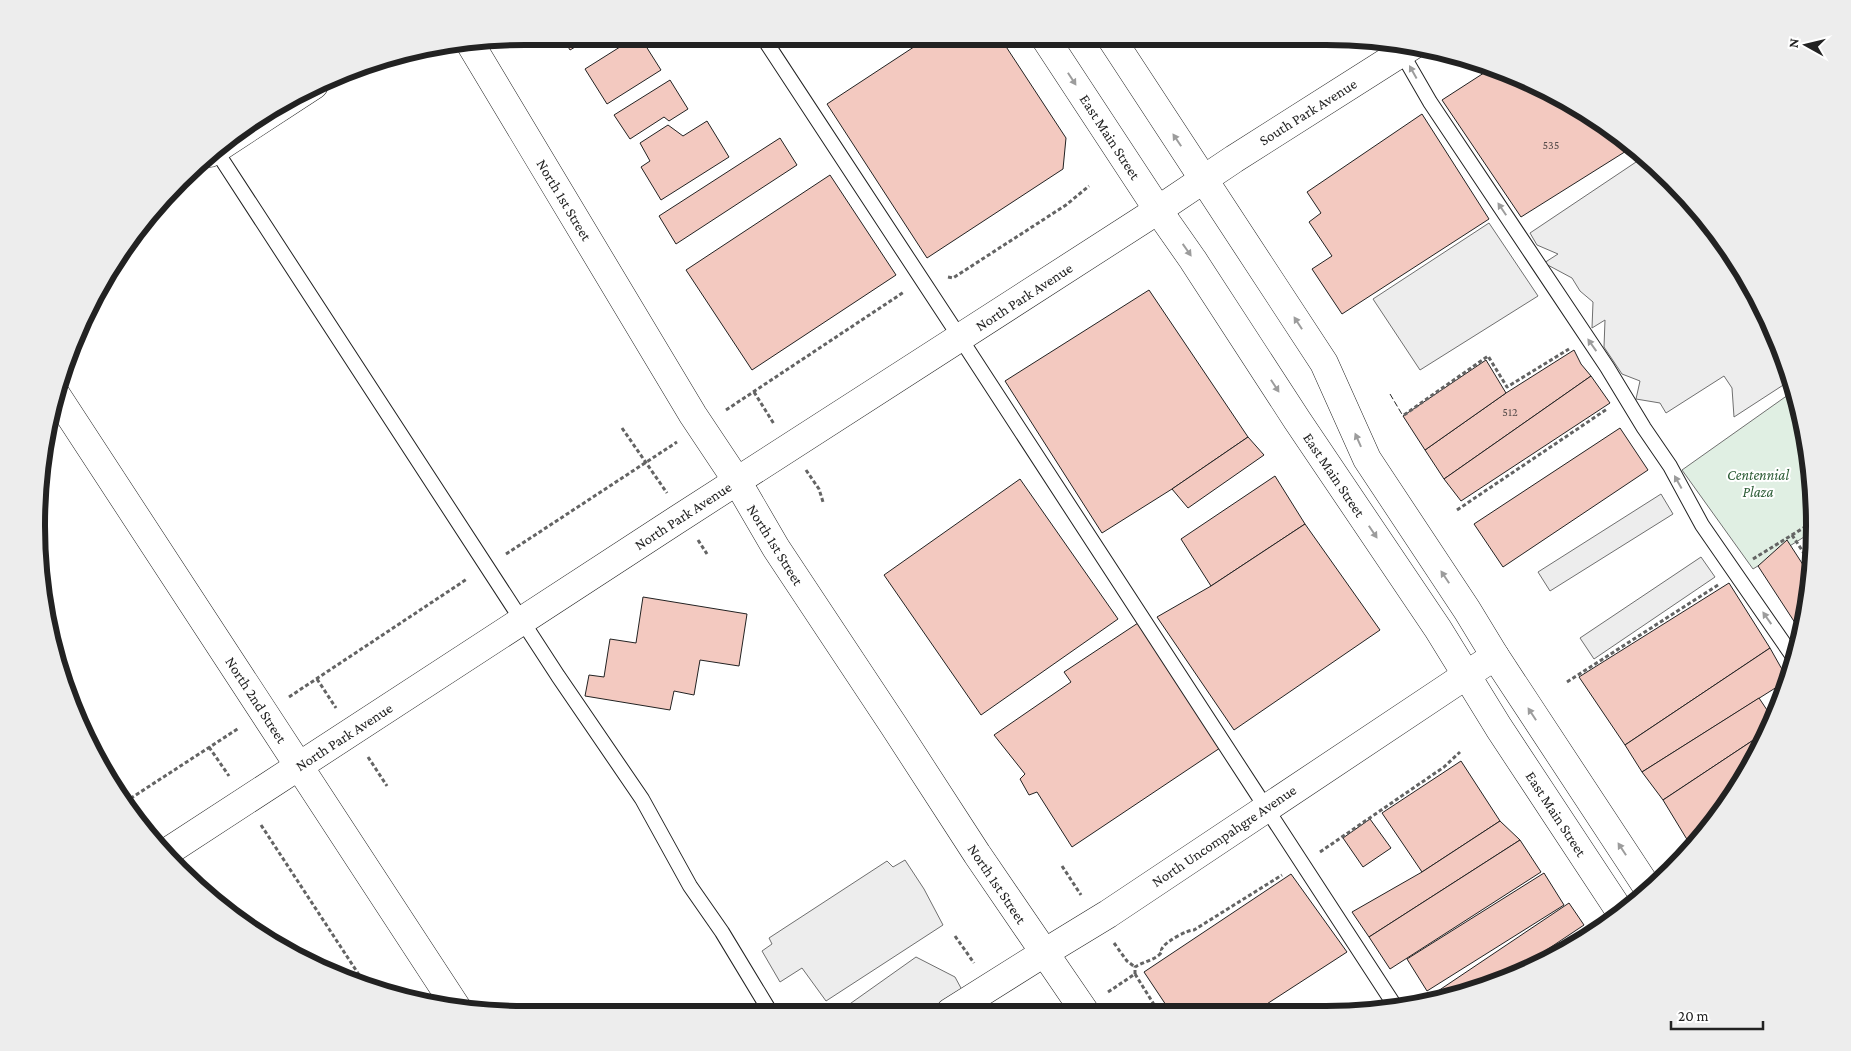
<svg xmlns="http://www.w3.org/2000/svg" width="1851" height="1051" font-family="'Crimson Pro',serif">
<rect width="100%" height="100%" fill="#fff"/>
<polygon fill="#e0efe3" stroke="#6f6f6f" points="1795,390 1798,399 1814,494 1812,532 1753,569 1682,470"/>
<g fill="#ededed" stroke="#6f6f6f">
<polygon points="1645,156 1714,228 1764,309 1791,380 1734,417 1732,388 1724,376 1666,413 1660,403 1636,399 1640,381 1622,374 1604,347 1605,320 1592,328 1593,302 1580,291 1572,278 1544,263 1558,254 1537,245 1530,233"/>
<polygon points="1489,223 1538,296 1420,370 1373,299"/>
<polygon points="1661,494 1673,514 1550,591 1538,572"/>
<polygon points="1701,557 1715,577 1594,659 1580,638"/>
<polygon points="905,860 924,889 943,925 826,1001 802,968 780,982 762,951 772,944 769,938 887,861 893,867"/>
<polygon points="916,957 955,977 968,1001 950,1012 837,1013"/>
</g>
<g fill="#f3c9c0" stroke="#222">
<polygon points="926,39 1001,39 1066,138 1063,169 927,258 827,104"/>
<polygon points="564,40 587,40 570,50"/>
<polygon points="631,40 642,40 661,70 607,104 585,69"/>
<polygon points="1490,69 1570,102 1628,143 1631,148 1521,217 1442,100"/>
<polygon points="670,80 688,109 669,121 664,117 630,139 614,115"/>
<polygon points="1422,114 1489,219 1342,314 1312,269 1332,256 1309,222 1321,213 1307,192"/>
<polygon points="707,121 729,157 661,200 641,167 650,161 640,143 668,125 683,136"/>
<polygon points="780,138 797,165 676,244 659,216"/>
<polygon points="830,175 896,275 752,370 686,270"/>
<polygon points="1149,290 1248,437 1172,489 1102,533 1005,381"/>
<polygon points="1574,350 1581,364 1591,376 1444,479 1425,450 1506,393"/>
<polygon points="1486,360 1506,393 1425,450 1403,416"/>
<polygon points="1591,376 1610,403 1461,501 1444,479"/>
<polygon points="1620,428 1648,470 1503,567 1474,524"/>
<polygon points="1248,437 1264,455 1188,508 1172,489"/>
<polygon points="1275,476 1305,524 1211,586 1181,539"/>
<polygon points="1020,479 1118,619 981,715 884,575"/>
<polygon points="1305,524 1380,630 1234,730 1157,617 1211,586"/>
<polygon points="1787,540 1809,574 1811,573 1811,584 1805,588 1809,594 1801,632 1758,566"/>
<polygon points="1729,583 1770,648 1625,745 1579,677"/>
<polygon points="643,597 747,614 739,666 700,660 694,695 674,691 670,710 585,696 589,675 604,677 610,639 636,643"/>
<polygon points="1138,623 1220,748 1072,847 1037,792 1029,795 1020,779 1025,774 994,735 1071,682 1064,672"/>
<polygon points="1770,648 1788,680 1642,772 1625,745"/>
<polygon points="1759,698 1773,719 1767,731 1663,800 1642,772"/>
<polygon points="1767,731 1749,770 1691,846 1663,800"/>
<polygon points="1461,761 1500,821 1422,872 1382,813"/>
<polygon points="1370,819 1391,848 1363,867 1343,838"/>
<polygon points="1500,821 1520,840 1369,937 1352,912 1422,872"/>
<polygon points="1520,840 1541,872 1390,969 1369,937"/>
<polygon points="1544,873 1564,905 1427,991 1407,959"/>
<polygon points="1291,874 1347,952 1256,1011 1170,1011 1144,972"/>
<polygon points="1569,903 1584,925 1506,977 1483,989 1435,1000 1432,995"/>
<polygon points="1580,931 1585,938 1514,974"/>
</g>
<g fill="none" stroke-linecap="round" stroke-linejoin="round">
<g stroke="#222" stroke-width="16">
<g id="lane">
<path d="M764,39C977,361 1185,686 1397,1009"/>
<polyline points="1400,50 1430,102 1607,367 1644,428 1670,466 1702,525 1794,658"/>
<polyline points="215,149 558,676 642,799 690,886 722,932 771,1013"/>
</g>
</g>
<g stroke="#222" stroke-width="29">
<g id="street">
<polyline points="468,40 693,415 737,481 776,548 894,726 977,854 1085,1012"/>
<polyline points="210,153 314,85"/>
<polyline points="950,1012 1044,953 1108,914 1495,656"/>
</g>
</g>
<g stroke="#222" stroke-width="29">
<g id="secondary">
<polyline points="55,393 457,1008"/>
<polyline points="164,854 675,521 1158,210 1234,159 1412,46"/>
</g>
</g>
<g stroke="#222" stroke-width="29">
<g id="primary">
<polyline points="1045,38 1158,210 1193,260 1297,420 1438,629 1499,728 1621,913"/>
<polyline points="1111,38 1324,363 1367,459 1467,610 1495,656 1649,890"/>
</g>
</g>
<g stroke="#646464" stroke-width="3" stroke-dasharray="4 2.5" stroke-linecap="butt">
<polyline points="948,277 953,278 1066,205 1089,186"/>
<polyline points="754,392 774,424"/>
<polyline points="726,410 904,292"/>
<polyline points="1404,415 1488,356 1507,387 1569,349"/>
<polyline points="622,428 667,493"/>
<polyline points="806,470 819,489 823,502"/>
<polyline points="1457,510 1607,409"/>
<polyline points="1792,535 1811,564"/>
<polyline points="698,540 707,554"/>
<polyline points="506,554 677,442"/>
<polyline points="1753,559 1813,522"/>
<polyline points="317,679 336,708"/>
<polyline points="1567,682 1718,585"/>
<polyline points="289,697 467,579"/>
<polyline points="209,747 229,776"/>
<polyline points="368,757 387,786"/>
<polyline points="125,802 239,728"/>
<polyline points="261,825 365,984"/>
<polyline points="1320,852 1444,767 1460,752"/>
<polyline points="1062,866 1081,895"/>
<polyline points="955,936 974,963"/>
<polyline points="1114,943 1127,961 1135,967"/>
<polyline points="1135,974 1158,1011"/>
<path d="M1108,992L1135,974V967C1143,962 1154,960 1160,954C1164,949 1159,952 1163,947C1167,941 1187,930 1194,930L1282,875"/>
</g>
<use href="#lane" stroke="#fff" stroke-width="14"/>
<use href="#street" stroke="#fff" stroke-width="28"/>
<use href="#secondary" stroke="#fff" stroke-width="28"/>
<use href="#primary" stroke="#fff" stroke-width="28"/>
<polyline stroke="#222" stroke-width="1" stroke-dasharray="6 2.5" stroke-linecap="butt" points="1390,394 1403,416"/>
</g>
<defs><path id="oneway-solid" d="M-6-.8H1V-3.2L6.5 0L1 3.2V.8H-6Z" transform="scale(1.25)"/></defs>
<g fill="#9c9c9c">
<use href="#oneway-solid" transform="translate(1413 72) rotate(-119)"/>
<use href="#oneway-solid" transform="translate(1072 79) rotate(57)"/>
<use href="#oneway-solid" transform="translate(1177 140) rotate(-124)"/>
<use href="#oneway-solid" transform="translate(1502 209) rotate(-124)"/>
<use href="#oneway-solid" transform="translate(1187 250) rotate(55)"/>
<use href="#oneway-solid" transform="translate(1298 323) rotate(-123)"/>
<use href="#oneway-solid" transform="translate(1592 345) rotate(-125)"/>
<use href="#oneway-solid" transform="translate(1275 386) rotate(57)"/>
<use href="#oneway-solid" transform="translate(1358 440) rotate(-114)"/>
<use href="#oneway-solid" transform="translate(1678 482) rotate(-119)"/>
<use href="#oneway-solid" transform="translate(1373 532) rotate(56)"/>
<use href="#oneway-solid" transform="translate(1445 577) rotate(-124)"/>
<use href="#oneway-solid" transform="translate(1767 618) rotate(-125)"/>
<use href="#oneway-solid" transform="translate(1532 714) rotate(-123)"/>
<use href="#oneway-solid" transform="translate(1622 849) rotate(-123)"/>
</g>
<g text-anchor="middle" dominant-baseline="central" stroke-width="4" stroke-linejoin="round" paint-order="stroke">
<g font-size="12" fill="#564c4a">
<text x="1551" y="145">535</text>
<text x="1510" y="412">512</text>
</g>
<g font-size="15" fill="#222" stroke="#fff">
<text transform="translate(1308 112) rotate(-32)">South Park Avenue</text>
<text transform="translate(1110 137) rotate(57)">East Main Street</text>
<text transform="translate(564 200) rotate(59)">North 1st Street</text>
<text transform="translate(1024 297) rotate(-33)">North Park Avenue</text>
<text transform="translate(1334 475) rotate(56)">East Main Street</text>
<text transform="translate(683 516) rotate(-33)">North Park Avenue</text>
<text transform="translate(775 545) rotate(58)">North 1st Street</text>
<text transform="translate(256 700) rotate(57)">North 2nd Street</text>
<text transform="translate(344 737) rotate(-33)">North Park Avenue</text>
<text transform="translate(1556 814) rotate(57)">East Main Street</text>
<text transform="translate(1224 836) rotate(-34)">North Uncompahgre Avenue</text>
<text transform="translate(997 884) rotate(56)">North 1st Street</text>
</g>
<g font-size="15" font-style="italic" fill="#2f5e38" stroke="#fff">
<text x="1758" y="475">Centennial<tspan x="1758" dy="17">Plaza</tspan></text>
</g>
</g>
<path d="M0 0H1851V1051H0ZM525 45H1326A480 480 0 0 1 1806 525V526A480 480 0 0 1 1326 1006H525A480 480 0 0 1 45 526V525A480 480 0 0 1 525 45Z" fill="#ededed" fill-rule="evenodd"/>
<path fill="none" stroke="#222" stroke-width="6" d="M525 45H1326A480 480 0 0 1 1806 525V526A480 480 0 0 1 1326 1006H525A480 480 0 0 1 45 526V525A480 480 0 0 1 525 45Z"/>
<g transform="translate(1806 45) rotate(278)" stroke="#ffffff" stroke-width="4" paint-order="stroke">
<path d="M0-4L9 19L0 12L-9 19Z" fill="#222222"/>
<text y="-8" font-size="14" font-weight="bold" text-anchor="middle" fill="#222222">N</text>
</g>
<path d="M1671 1021v8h92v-8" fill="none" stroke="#222222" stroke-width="2.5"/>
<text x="1678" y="1021" font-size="15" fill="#222222" stroke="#ffffff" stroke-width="4" paint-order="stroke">20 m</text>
</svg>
